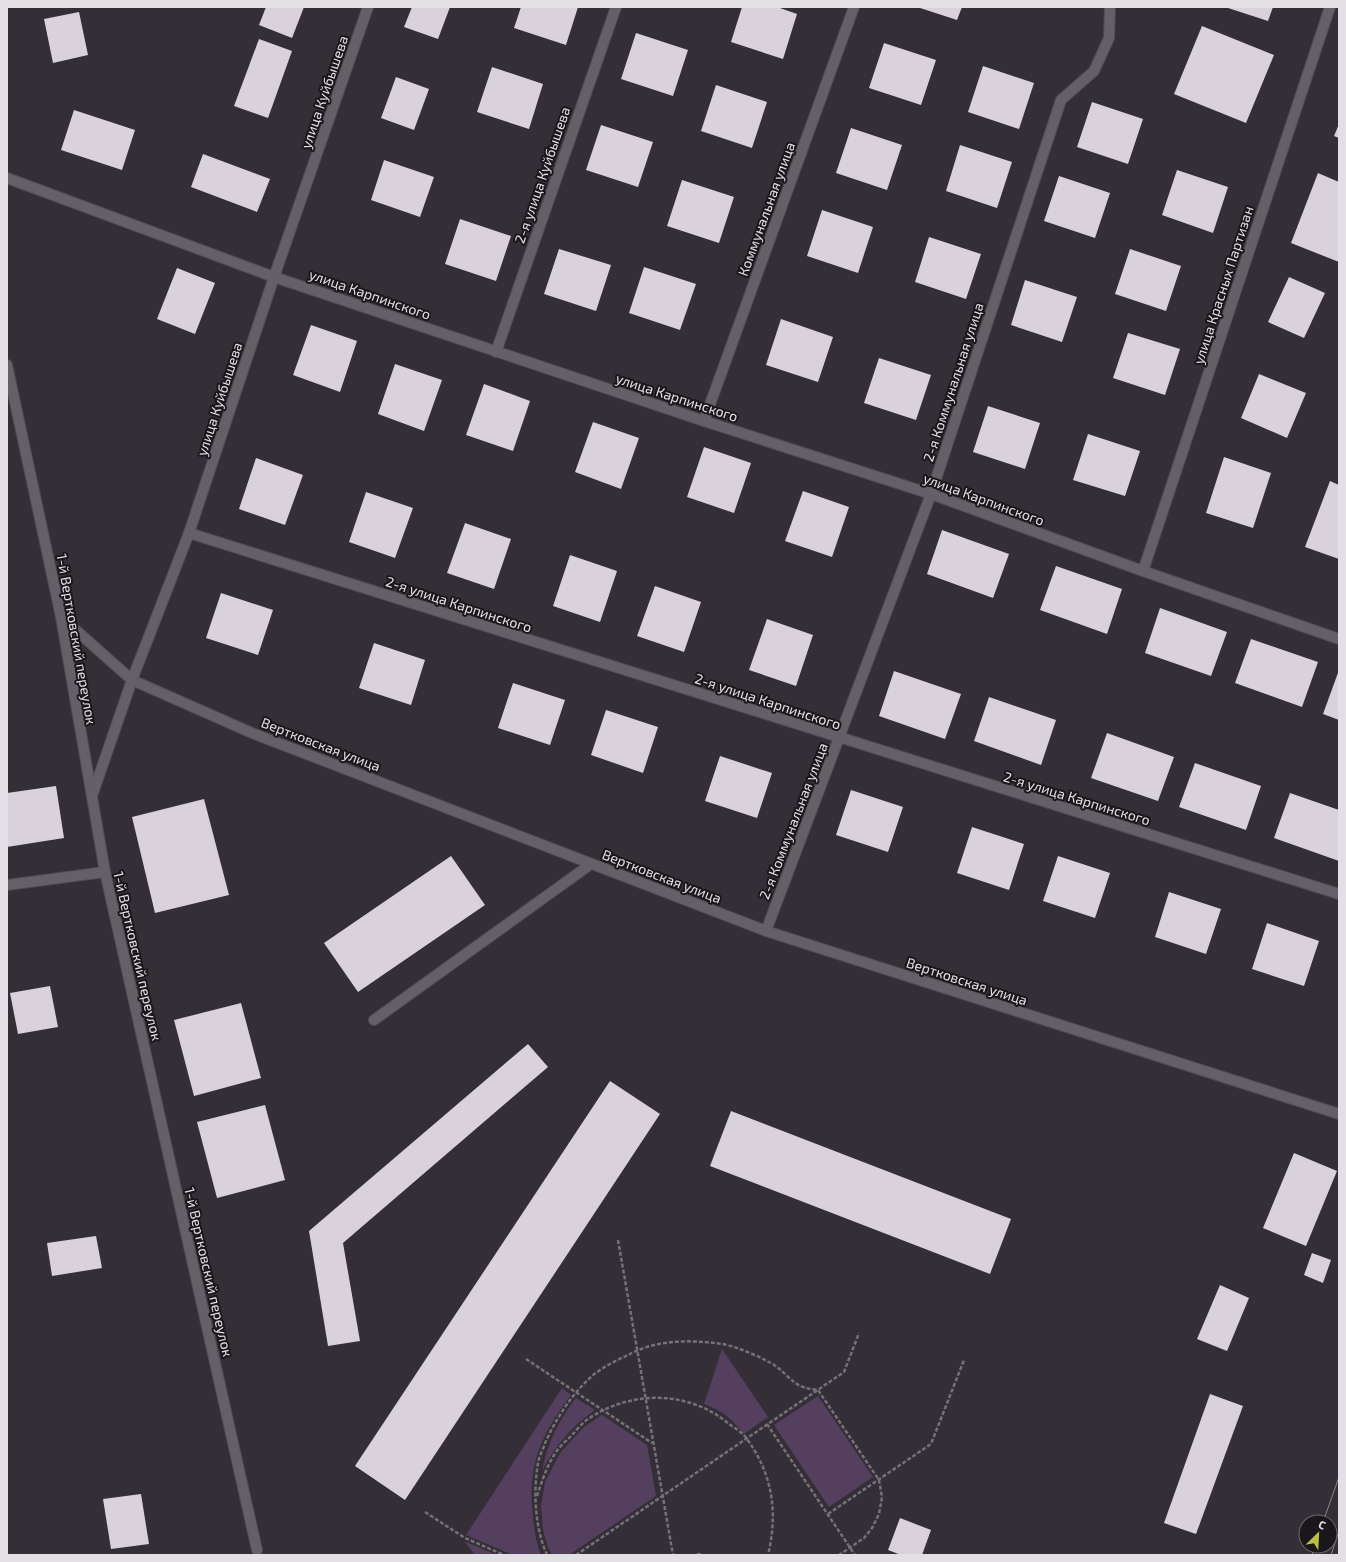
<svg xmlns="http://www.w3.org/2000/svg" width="1346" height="1562" font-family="'Exo 2',sans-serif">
<rect width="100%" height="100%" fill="#342e36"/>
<g fill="#553f5f">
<path d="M722,1349L768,1417L744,1434C730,1417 724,1412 704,1404Z"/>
<path d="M562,1388L571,1395C541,1435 527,1465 533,1516C534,1529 536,1543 541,1555H513L466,1535Z"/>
<polygon points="818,1396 873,1477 829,1507 774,1425"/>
<path d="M576,1398L595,1410C572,1426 555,1446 542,1471C547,1443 559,1420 576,1398Z"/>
<polygon points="602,1415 647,1445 656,1496 569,1555 552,1555 548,1548 543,1530 541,1506 545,1482 560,1453 584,1427"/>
<polygon points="464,1541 497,1555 475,1555"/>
</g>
<g fill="#d9d2dc">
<polygon points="266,7 304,7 292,38 259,25"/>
<polygon points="412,7 450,7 438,39 404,27"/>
<polygon points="521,7 578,7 566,45 514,28"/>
<polygon points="742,7 777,7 797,14 783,59 731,42"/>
<polygon points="917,7 962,7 957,20"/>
<polygon points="1225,7 1273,7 1268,21"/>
<polygon points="79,12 88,55 53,63 44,19"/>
<polygon points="1202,26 1274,55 1246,123 1174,94"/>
<polygon points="636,33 688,50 673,96 621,79"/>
<polygon points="259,39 292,51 268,118 234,106"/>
<polygon points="884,43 936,60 921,105 869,88"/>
<polygon points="983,66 1034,83 1019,129 968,112"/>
<polygon points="492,67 543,84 529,129 477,112"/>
<polygon points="396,77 429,89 414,130 381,118"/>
<polygon points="716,85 767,102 752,148 701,131"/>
<polygon points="1092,102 1143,119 1128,164 1077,147"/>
<polygon points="74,110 135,130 122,170 61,150"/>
<polygon points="1339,124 1339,138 1334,136"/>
<polygon points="601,125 653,142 638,187 586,170"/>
<polygon points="851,128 902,145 887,190 836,173"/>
<polygon points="960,145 1012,162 997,208 946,191"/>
<polygon points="203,154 270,179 257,212 191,187"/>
<polygon points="384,160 434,177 420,217 371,200"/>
<polygon points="1177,170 1228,187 1213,233 1162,215"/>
<polygon points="1318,173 1339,182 1339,262 1291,243"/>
<polygon points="1059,176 1110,193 1095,238 1044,221"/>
<polygon points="682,180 734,197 719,243 667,226"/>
<polygon points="822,210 873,227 858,273 807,256"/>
<polygon points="460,219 511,236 496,281 445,264"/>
<polygon points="929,237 981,254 966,299 915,282"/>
<polygon points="559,249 611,265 596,311 544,294"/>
<polygon points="1130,249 1181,266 1166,311 1115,294"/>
<polygon points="644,267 696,284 680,330 629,313"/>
<polygon points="177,268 215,283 195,334 157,319"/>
<polygon points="1289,277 1325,293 1304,338 1268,322"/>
<polygon points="1025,280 1077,297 1062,342 1011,325"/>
<polygon points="781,319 833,337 818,382 766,365"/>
<polygon points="311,325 357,341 340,392 293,375"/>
<polygon points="1128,333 1180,349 1165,395 1113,378"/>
<polygon points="879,358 931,375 916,420 864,403"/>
<polygon points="395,364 442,380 424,431 378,414"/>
<polygon points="1259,374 1306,393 1287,438 1241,418"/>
<polygon points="484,384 530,401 513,451 466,435"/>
<polygon points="988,406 1040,423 1025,469 973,452"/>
<polygon points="593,422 639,438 621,489 575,472"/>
<polygon points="1088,434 1140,451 1125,496 1073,480"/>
<polygon points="704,447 751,463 734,513 687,497"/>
<polygon points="1224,457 1271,473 1253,528 1206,513"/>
<polygon points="256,458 303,475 285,525 239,509"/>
<polygon points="1330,481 1339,485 1339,559 1305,547"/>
<polygon points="803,491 849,507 832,557 785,541"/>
<polygon points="366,492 413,508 395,558 349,542"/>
<polygon points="465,523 511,539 494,589 447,573"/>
<polygon points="942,530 1009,554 993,598 927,574"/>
<polygon points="570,555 617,571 600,622 553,606"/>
<polygon points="1056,566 1122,589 1107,634 1040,610"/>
<polygon points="655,586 701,602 684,652 637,636"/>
<polygon points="221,593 273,610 258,655 206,638"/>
<polygon points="1160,608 1227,632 1211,676 1145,653"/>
<polygon points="767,619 813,635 796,686 749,670"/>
<polygon points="1251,639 1318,662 1302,707 1235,683"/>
<polygon points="374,643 425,660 411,705 359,688"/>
<polygon points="1339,670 1339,720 1323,714"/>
<polygon points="894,671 961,694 945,739 879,716"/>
<polygon points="513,683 565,700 550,745 498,728"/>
<polygon points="989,697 1056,720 1041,765 974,741"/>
<polygon points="606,710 658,727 643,773 591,755"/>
<polygon points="1107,733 1174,757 1158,801 1091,778"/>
<polygon points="720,756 772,773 757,818 705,801"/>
<polygon points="1195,763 1261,786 1246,830 1179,807"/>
<polygon points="56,786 64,838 7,847 7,793"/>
<polygon points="851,790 903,807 888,852 836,835"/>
<polygon points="1290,793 1339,810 1339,861 1274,838"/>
<polygon points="204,799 229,895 155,913 132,817"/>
<polygon points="972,827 1024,844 1009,890 957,873"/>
<polygon points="451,856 485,905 358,992 324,943"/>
<polygon points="1058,856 1110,873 1095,918 1043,901"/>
<polygon points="1169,892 1221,909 1206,954 1155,937"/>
<polygon points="1267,923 1319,941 1304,986 1252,969"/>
<polygon points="50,986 58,1027 18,1034 10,993"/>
<polygon points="241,1003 261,1078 194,1096 174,1020"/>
<polygon points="528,1044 548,1067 343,1243 360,1341 328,1346 309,1231"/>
<polygon points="610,1081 660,1114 405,1500 355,1466"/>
<polygon points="265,1105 285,1180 217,1198 197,1122"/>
<polygon points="731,1111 1011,1219 990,1274 710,1166"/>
<polygon points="1294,1153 1337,1171 1306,1246 1263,1228"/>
<polygon points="96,1236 102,1268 52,1276 47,1243"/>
<polygon points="1312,1253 1331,1260 1323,1283 1304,1275"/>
<polygon points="1220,1285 1249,1298 1227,1351 1197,1339"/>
<polygon points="1210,1394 1243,1406 1196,1534 1164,1523"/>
<polygon points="141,1494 149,1544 111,1549 103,1499"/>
<polygon points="900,1518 931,1530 922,1555 901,1555 888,1550"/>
</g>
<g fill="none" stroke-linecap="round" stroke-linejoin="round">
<g stroke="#4f4b52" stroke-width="12">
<g id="minor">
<polyline points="7,178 274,277 704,421 931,494 1143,571 1339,639"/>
<polyline points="496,352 616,7"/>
<polyline points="7,365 61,617 105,872 257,1550"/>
<polyline points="704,421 854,7"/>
<polyline points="189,533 1339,894"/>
<polyline points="1143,571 1330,7"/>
<polyline points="61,617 132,680 252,733 766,931 1339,1114"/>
<polyline points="92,796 132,680 189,533 274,277 368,7"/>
<polyline points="7,885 105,872"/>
<polyline points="766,931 931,494 1061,100 1094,71 1109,38 1110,7"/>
<polyline points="374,1020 591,864"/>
</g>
</g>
<g stroke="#757177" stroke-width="2.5" stroke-dasharray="4 2" stroke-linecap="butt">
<polyline points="618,1240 673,1555"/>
<polyline points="526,1359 652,1443"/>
<polyline points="767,1424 855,1555"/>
<path d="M537,1496C542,1481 547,1465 556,1452C560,1446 566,1441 571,1436C576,1431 582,1423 588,1419C631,1390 689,1390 729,1424C735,1428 743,1433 747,1439C773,1475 778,1513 768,1555"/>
<polyline points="425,1512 465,1538 504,1555"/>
<polyline points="828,1514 931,1444 964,1360"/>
<path d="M547,1555C535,1528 533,1493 538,1463C539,1456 543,1450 545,1443C556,1419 571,1395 591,1377C601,1368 615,1361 628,1355C637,1350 648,1346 659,1344C680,1340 701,1341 722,1344C736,1346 766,1359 777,1367C793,1380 795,1388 818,1390L879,1480L882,1497L879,1514L872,1528L864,1538L839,1555"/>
<polyline points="576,1555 844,1372 859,1333"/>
<polyline points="698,1555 698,1554 702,1555"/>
</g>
<use href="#minor" stroke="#655f68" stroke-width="10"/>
<g stroke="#878389" stroke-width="1">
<polyline points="1323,1522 1339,1477"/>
<polyline points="1312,1555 1315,1546"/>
<polyline points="1331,1555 1339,1531"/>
</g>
</g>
<g text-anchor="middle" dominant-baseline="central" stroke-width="4" stroke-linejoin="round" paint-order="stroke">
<g font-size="14" fill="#e3e0e5" stroke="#1a171b">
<text transform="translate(324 92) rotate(-71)">улица Куйбышева</text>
<text transform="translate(542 175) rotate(-71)">2-я улица Куйбышева</text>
<text transform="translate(766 209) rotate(-70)">Коммунальная улица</text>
<text transform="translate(1223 285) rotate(-72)">улица Красных Партизан</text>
<text transform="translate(370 294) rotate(19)">улица Карпинского</text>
<text transform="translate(953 382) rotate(-72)">2-я Коммунальная улица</text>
<text transform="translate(677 397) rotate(18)">улица Карпинского</text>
<text transform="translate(219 399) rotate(-72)">улица Куйбышева</text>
<text transform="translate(984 499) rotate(20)">улица Карпинского</text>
<text transform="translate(459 604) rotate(18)">2-я улица Карпинского</text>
<text transform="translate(77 639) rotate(80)">1-й Вертковский переулок</text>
<text transform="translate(768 701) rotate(18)">2-я улица Карпинского</text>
<text transform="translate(321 744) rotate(21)">Вертковская улица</text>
<text transform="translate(1077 798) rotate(17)">2-я улица Карпинского</text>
<text transform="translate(793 821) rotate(-69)">2-я Коммунальная улица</text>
<text transform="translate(662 876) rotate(21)">Вертковская улица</text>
<text transform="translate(138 956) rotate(77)">1-й Вертковский переулок</text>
<text transform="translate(967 981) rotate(18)">Вертковская улица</text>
<text transform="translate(209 1272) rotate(77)">1-й Вертковский переулок</text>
</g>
</g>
<rect width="1346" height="1562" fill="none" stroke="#e3e0e5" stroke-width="16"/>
<g transform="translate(1318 1534) rotate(24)"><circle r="19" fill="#1a171b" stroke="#6a676c"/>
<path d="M0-3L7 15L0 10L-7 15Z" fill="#bcbf44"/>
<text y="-6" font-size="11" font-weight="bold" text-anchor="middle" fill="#e3e0e5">С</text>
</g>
</svg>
